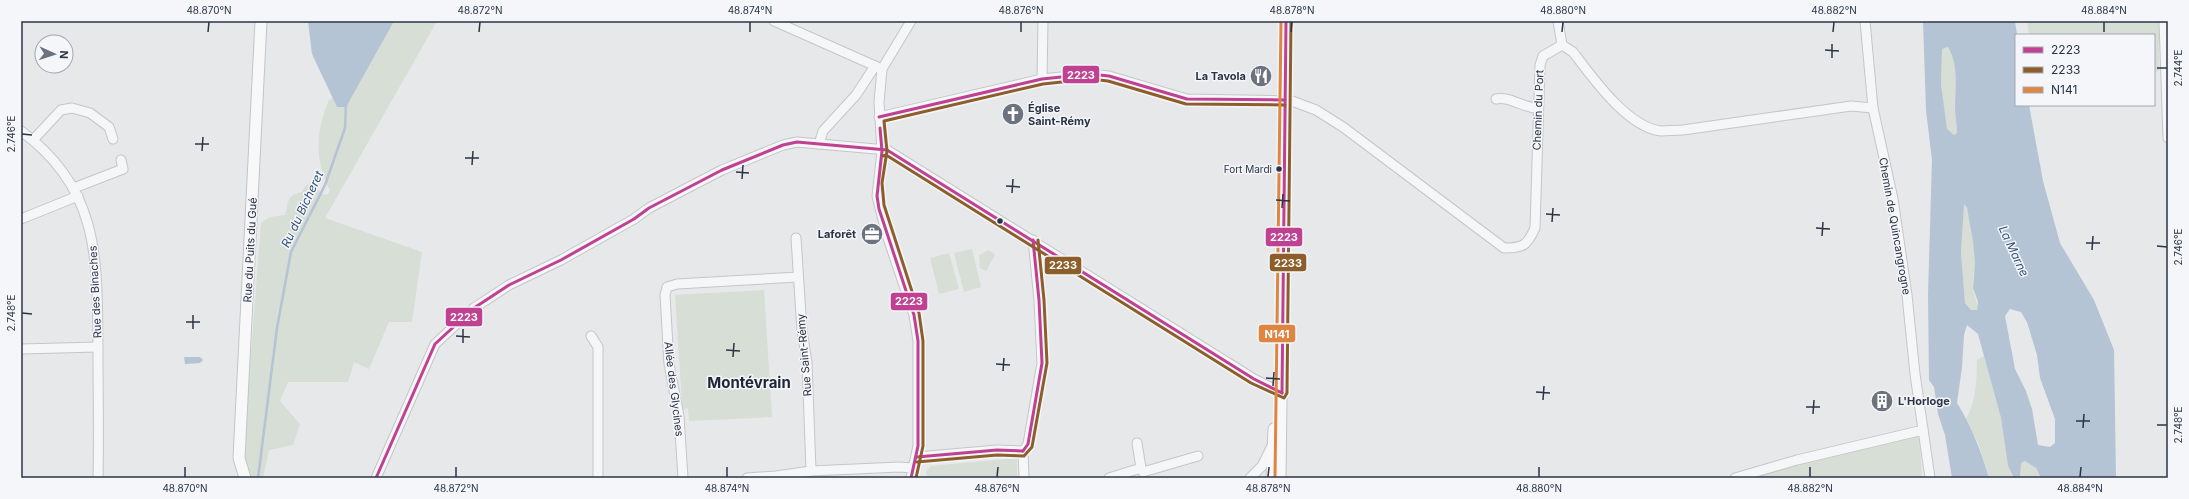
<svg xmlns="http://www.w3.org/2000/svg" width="2189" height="499" font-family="Inter,sans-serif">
<rect width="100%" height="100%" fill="#e6e8ea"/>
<g fill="#d6ded6">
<path d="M394,21H437L325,218L422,252L412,322H389L369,369L354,362L348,382H288L280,401L300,424L293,445L269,450L263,478H250L243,457L261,223L270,217L285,215L289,199L293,195L302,192L305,186L311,183L324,195L328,194L330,190C314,162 316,129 329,100L333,98L337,107Z"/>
<polygon points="2027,21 2159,21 2159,71 2154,72 2154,35 2029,35"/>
<path d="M1948,47C1959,66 1955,87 1955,108C1955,116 1957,124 1957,133L1954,135L1947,130L1941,84L1942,49Z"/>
<path d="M1963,203C1972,213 1975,250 1975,264C1974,271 1972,281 1973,289C1974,297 1978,301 1977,310H1971L1965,303L1961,252Z"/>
<polygon points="972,249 981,287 964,292 954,253"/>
<polygon points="989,250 995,255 986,271 980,268 979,255"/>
<polygon points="949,253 959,289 939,294 930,258"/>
<polygon points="764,290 772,417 689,421 688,408 683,409 682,402 675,295"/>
<path d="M1984,356L2001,418L2008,466L2014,478H1989L1979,445L1966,418C1976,405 1977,376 1977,360Z"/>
<polygon points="1919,431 1922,478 1743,478"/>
<polygon points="1017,458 1017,478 928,478 926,472 931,466"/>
<polygon points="2025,461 2036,468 2041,478 2020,478 2021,463"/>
</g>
<g fill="#b4c4d5" fill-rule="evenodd">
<polygon points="308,21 394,21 346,107 337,107 312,54"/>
<path d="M1923,21H2015L2017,35L2016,105H2029L2043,181L2060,243L2094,300L2114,350L2116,478H2041L2036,468L2025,461L2021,463L2020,478H2014L2008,466L2001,418L1978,334L1967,325L1964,335L1962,367L1957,403C1972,427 1981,451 1989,478H1952L1945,435L1938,414L1934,387L1929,380L1928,295L1932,160L1926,110ZM1948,47C1959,66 1955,87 1955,108C1955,116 1957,124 1957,133L1954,135L1947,129L1941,84L1942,49ZM1964,204L1967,208L1973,241L1975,262L1973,288L1978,302L1977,310H1971L1965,303L1961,252ZM2010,309L2021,312L2027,322L2037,355L2040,378L2055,419V443L2050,447L2038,445L2032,409L2026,391L2015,369L2005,316Z"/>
<polygon points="184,357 200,357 203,360 200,363 185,364"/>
</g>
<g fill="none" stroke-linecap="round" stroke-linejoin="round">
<polyline stroke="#b4c4d5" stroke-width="2.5" points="258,478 277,328 291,252 325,185 345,128 346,104"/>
<g stroke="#c4c6c8" stroke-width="11">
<g id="minor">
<polyline points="774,21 882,69"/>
<polyline points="911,21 882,69 879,102 882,151 877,196 886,232 914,315 918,341 918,446 911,478"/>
<polyline points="1558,21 1562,45"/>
<polyline points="1865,21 1873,108 1893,199 1907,295 1915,374 1930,478"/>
<polyline points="2164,21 2168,138"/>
<polyline points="1042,79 1043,21"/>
<path d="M1496,99C1510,96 1523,108 1537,108"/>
<path d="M879,117L1042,79L1090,74L1109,76L1187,99L1292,101L1316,110L1343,127L1504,248C1523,248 1527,246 1535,228L1540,65L1543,56L1562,45L1573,52C1592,77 1627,127 1661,131C1668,131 1675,130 1683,130L1851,106L1873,108"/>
<path d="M21,131C102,190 97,263 98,354C98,395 99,437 98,478"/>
<polyline points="33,140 61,110 72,108 90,113 109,127 113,139"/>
<polyline points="819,144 823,131 856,95 875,66"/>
<polyline points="74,188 123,169 121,160"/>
<polyline points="21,219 78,196"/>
<polyline points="796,238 802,331 807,362 811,471"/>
<polyline points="591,336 598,347 598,478"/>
<polyline points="21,349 98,347"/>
<polyline points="1137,443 1141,468"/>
<polyline points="917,457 997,450 1023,451"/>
<polyline points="376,478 435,344 474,308 509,285 561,260 634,219 649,208 722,170 783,145 797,142 887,150 1254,379 1282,393"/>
<polyline points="683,478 679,416 669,364 665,295 667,287 677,284 798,277"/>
<polyline points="747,478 776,476 811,471 899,467 913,468"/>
<polyline points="1024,478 1023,451 1028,444 1042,363 1039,300 1033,240"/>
<polyline points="1109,478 1141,468 1143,472 1198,456"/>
<polyline points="1250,478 1262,466 1273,444"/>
<polyline points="1735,478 1797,460 1923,430"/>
</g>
</g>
<g stroke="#c2c5c8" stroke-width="13">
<g id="major">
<polyline points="245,478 239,458 261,21"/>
<polyline points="1272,478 1274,429"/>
<polyline points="1280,478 1286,21"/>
</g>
</g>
<use href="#minor" stroke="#f5f6f7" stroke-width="9"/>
<use href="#major" stroke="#f8f8f8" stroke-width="11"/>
<g stroke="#f4f6f9" stroke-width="6">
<g id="bus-1">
<polyline points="879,117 1042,79 1090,74 1109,76 1187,99 1285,100"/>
<polyline points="880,128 882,151 877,196 879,209 914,315 918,341 918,446 911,478"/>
<polyline points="1282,393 1286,21"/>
<polyline points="1023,451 1028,444 1042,363 1039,300 1033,240"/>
<polyline points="917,457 997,450 1023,451"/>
<polyline points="376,478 435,344 474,308 509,285 561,260 634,219 649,208 722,170 783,145 797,142 887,150 1254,379 1282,393"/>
</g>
</g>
<g stroke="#f4f6f9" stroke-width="6">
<g id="bus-2">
<polyline points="883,156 886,155 1251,383 1284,398 1287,393 1291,21"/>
<polyline points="917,462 997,455 1024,456 1032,447 1047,363 1044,300 1038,240"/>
<polyline points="916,478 923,446 923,341 919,313 884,205 882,183 887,151 884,121 1043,84 1090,79 1108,81 1186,104 1285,105"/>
</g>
</g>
<g stroke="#f4f6f9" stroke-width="6">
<polyline id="bus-3" points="1275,478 1281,21"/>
</g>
<use href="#bus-1" stroke="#c04191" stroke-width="3"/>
<use href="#bus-2" stroke="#8d5e2a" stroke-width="3"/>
<use href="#bus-3" stroke="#de8542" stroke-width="3"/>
</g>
<path fill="none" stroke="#2b3445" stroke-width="1.5" d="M208,32L209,22M479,32L480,22M750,32V22M1021,32V22M1291,32L1292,22M1562,32L1563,22M1833,32L1834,22M2104,32V22M1825,50L1839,51M1832,58V44M2157,68H2167M22,134L32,135M195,144H209M202,151L203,137M465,158H479M472,165L473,151M736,172L749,173M742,179L743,165M1006,186L1020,187M1012,193L1013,179M1276,200L1290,201M1282,208L1283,194M1546,214L1560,215M1552,222L1553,208M1816,228L1830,229M1822,236L1823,222M2086,243H2100M2157,246L2167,247M2092,250L2093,236M22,313L32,314M186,322H200M193,329V315M456,336L470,337M463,343V329M726,350L740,351M733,357L734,343M996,364L1010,365M1003,371L1004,358M1266,378L1280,379M1273,386L1274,372M1536,392L1550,393M1543,400L1544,386M1806,407H1820M1813,414L1814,400M2076,421H2090M2157,425H2167M2083,428L2084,414M185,477V467M456,477V467M727,477V467M997,477L998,467M1268,477L1269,467M1539,477V467M1810,477V467M2080,477L2081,467"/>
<defs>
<g id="restaurant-disc" transform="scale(1.15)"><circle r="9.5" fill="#6c737f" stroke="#f4f6f9"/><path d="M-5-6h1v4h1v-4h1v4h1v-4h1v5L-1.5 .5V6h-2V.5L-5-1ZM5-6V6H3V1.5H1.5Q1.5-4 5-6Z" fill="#fff"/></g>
<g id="church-disc" transform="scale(1.15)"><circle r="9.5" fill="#6c737f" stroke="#f4f6f9"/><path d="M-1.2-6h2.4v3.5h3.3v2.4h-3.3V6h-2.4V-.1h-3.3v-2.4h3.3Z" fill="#fff"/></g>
<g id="office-disc" transform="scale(1.15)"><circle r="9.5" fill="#6c737f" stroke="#f4f6f9"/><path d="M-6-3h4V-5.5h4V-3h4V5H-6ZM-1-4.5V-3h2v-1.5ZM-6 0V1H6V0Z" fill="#fff"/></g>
<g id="building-disc" transform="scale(1.15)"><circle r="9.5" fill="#6c737f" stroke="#f4f6f9"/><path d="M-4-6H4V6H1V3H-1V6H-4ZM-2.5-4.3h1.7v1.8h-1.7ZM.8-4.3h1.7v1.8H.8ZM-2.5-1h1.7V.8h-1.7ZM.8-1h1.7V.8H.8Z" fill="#fff"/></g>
</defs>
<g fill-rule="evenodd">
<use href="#restaurant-disc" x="1261" y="76"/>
<use href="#church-disc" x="1013" y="114"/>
<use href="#office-disc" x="872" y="234"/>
<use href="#building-disc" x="1882" y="401"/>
</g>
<g fill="#2b3445" stroke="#f4f6f9" stroke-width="1.5">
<circle cx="1279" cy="169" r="3.5"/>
<circle cx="1000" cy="221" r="3.5"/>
</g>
<g text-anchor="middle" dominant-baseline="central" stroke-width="3" stroke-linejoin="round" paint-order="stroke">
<g font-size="10" fill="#2b3445" stroke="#f4f6f9" text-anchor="end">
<text x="1272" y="169">Fort Mardi</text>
</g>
<g font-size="11" font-weight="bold" fill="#2b3445" stroke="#f4f6f9" text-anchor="end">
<text x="1246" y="76">La Tavola</text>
<text x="1028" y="108" text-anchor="start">Église<tspan x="1028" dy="13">Saint-Rémy</tspan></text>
<text x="856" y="234">Laforêt</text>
<text x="1898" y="401" text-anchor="start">L'Horloge</text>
</g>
<g font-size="11" fill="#2b3445" stroke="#f4f6f9">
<text transform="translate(1538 110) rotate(-88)">Chemin du Port</text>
<text transform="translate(1895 226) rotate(80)">Chemin de Quincangrogne</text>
<text transform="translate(250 250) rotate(-87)">Rue du Puits du Gué</text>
<text transform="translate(95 292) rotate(-93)">Rue des Binaches</text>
<text transform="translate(804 355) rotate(-95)">Rue Saint-Rémy</text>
<text transform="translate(674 389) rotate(83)">Allée des Glycines</text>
</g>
<g font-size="12" font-style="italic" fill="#34527a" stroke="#f4f6f9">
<text transform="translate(302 209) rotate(-65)">Ru du Bicheret</text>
<text transform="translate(2014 251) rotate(65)">La Marne</text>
</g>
<g font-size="15" font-weight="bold" fill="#1d2536" stroke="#f4f6f9">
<text x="749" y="382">Montévrain</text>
</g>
</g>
<g stroke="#f4f6f9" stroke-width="1.5">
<rect x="1062" y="65" width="38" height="19" rx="4" fill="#c04191"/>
<rect x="1265" y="227" width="38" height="20" rx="4" fill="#c04191"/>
<rect x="1269" y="253" width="38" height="19" rx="4" fill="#8d5e2a"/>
<rect x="1044" y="256" width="38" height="19" rx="4" fill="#8d5e2a"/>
<rect x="890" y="292" width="38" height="19" rx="4" fill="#c04191"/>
<rect x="445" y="307" width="38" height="20" rx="4" fill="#c04191"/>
<rect x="1258" y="324" width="38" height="19" rx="4" fill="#de8542"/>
</g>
<g font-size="11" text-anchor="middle" font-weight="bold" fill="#fff">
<text x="1081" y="79">2223</text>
<text x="1284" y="241">2223</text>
<text x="1288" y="267">2233</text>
<text x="1063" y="269">2233</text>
<text x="909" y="305">2223</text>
<text x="464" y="321">2223</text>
<text x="1277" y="338">N141</text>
</g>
<rect width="2189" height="499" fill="none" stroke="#f4f6f9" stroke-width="44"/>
<rect x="2015" y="34" width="140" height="72" fill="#f4f6f9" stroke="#a4a8b1"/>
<rect x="2023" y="47" width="20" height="6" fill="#c04191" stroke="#a4a8b1"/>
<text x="2051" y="54" font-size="12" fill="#2b3445">2223</text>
<rect x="2023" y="67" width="20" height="6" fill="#8d5e2a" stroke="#a4a8b1"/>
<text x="2051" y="74" font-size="12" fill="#2b3445">2233</text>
<rect x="2023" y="87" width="20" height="6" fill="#de8542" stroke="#a4a8b1"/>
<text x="2051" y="94" font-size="12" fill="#2b3445">N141</text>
<g transform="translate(54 54) rotate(93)"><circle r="19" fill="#f4f6f9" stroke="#a4a8b1"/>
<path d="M0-3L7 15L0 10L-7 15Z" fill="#6c737f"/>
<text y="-6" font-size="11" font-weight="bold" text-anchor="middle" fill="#2b3445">N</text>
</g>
<rect x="22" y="22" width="2145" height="455" fill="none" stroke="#2b3445" stroke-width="1.5"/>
<g font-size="10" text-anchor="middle" fill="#2b3445">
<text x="209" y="14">48.870°N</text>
<text x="480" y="14">48.872°N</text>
<text x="750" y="14">48.874°N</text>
<text x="1021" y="14">48.876°N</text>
<text x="1292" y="14">48.878°N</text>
<text x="1563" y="14">48.880°N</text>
<text x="1834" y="14">48.882°N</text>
<text x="2104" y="14">48.884°N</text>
<text transform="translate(2178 68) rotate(-90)" y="4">2.744°E</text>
<text transform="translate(11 134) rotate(-90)" y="4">2.746°E</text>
<text transform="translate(2178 247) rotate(-90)" y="4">2.746°E</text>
<text transform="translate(11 313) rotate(-90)" y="4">2.748°E</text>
<text transform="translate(2178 425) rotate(-90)" y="4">2.748°E</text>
<text x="185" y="492">48.870°N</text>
<text x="456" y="492">48.872°N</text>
<text x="727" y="492">48.874°N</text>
<text x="997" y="492">48.876°N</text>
<text x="1268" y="492">48.878°N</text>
<text x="1539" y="492">48.880°N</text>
<text x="1810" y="492">48.882°N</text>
<text x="2080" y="492">48.884°N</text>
</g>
</svg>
